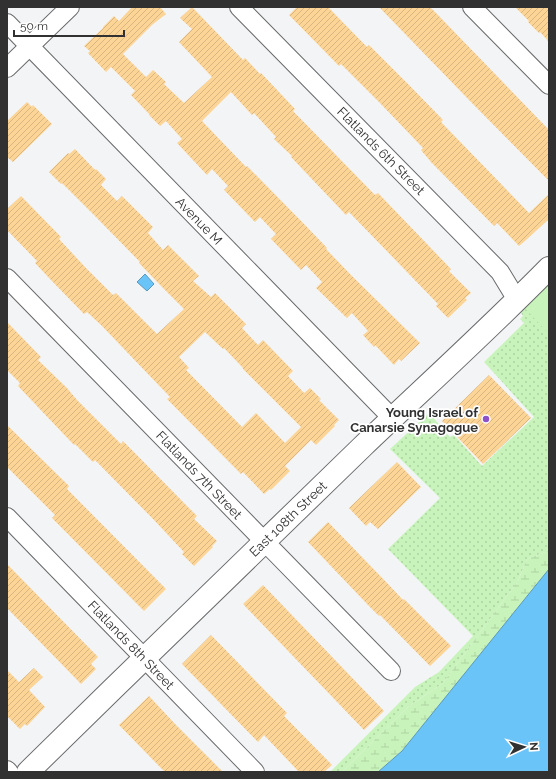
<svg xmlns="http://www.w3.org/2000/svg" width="556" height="779" font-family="Raleway,sans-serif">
<defs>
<pattern id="grass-dots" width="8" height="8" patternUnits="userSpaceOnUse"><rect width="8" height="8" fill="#c8f4bb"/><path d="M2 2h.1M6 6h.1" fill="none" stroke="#acd2a1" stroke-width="1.8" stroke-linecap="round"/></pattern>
<pattern id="wetland-marsh" width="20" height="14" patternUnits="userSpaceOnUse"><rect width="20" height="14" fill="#c8f4bb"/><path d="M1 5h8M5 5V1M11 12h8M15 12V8" fill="none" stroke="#acd2a1"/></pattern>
<pattern id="building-hatch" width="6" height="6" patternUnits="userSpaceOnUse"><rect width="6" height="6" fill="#fcd496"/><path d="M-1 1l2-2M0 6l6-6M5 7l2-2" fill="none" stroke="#d8b682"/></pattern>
</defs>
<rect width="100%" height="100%" fill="#f3f4f6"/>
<polygon fill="url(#grass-dots)" points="549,283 549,549 548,551 527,559 518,581 442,684 409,706 342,772 330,772 415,687 439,672 473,636 388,549 440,498 390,449 429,413 450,437 454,435 482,466 534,417 484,362 524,323 520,319 523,316 520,311"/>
<polygon fill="url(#wetland-marsh)" points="549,549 549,569 402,751 378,772 342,772 409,706 442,684 518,581 527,559 548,551"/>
<polygon fill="#c8f4bb" points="549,269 549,334 517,300"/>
<g fill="#6bc4f7" stroke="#5a98bc">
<polygon points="145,274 154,284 147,291 137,282"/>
<polygon points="549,569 549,772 378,772 402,751"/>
</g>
<g fill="url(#building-hatch)" fill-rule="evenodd">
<polygon points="132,7 160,7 166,14 152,25 123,54 146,77 153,70 166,82 164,84 184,103 212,77 179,42 192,29 180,18 192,7 243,60 245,58 260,74 261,73 295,109 293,111 375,195 378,193 451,269 449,271 471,293 465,298 467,300 448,318 436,306 438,304 349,212 346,215 291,157 292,156 274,139 276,137 254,113 252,115 231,92 202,121 246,167 247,166 306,226 327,248 326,249 351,275 420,343 401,361 399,359 394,365 375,345 374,347 363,335 368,331 352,313 347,318 316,288 322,282 306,265 301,270 271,239 276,234 260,217 255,222 224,190 228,186 212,169 207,175 177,143 182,139 166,121 160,126 149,115 150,115 131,95 135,91 111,67 106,72 88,53 90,51 84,46 103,28 103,27 114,16 119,21"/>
<polygon points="297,7 328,7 367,47 369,45 409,85 443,120 441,122 529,213 549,194 549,219 525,241 519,246 497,223 494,226 431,162 421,150 423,148 380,103 341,64 339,66 289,15"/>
<polygon points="379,7 430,7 437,14 549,130 549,181 470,101"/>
<polygon points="515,7 549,7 549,42 540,32 539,33 528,22 529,21"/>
<polygon points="27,102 32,107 33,105 52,124 13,162 7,157 7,121"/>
<path d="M75,149L95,170L96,169L106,179L101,185L117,201L122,196L153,227L148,233L163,250L168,245L199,276L193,281L211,297L215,293L246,324L242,328L258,345L263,340L293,371L288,376L304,393L310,388L321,399L319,400L339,420L334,425L335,426L316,445L311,440L285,466L290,471L271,490L270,489L264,494L243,472L241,474L167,399L170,397L102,326L87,312L84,314L50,279L35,263L37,261L7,230V209L21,196L61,237L59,239L86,268L113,295L116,293L157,334L184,309L164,289L139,263L140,262L97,218L62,183L61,184L49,172L68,153L69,154ZM205,332L223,349L224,348L243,368V369L301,427L285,443L256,413L242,427L186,370L189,368L179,357Z"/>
<polygon points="7,322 41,357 38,360 67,388 77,400 121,444 123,441 185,504 197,516 194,519 217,541 212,546 213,547 194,566 182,554 184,552 153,519 95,460 93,462 75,444 74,445 18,386 20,383 7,370"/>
<polygon points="489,375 531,418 483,464 442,421"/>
<polygon points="7,425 69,486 67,489 166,589 144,611 52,518 55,515 7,467"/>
<polygon points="397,462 421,487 378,529 370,522 366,526 349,508"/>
<polygon points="328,522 389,585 403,600 404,599 451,646 430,666 380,615 379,616 368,605 308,542"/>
<polygon points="7,564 98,657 91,664 96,669 81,684 7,608"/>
<polygon points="263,585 384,711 364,730 243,604"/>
<polygon points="211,635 287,713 284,716 332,765 324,772 299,772 264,735 258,742 182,664"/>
<polygon points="34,668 43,677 29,690 45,707 27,726 25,724 20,729 7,716 7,670 19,682"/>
<polygon points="149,696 176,725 223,772 165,772 157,764 119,725"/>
</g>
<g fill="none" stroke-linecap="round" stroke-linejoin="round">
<g stroke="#696a6b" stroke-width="20">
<g id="minor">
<polyline points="239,7 500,272 517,300"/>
<polyline points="472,7 549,85"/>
<polyline points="7,23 392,418"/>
<polyline points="7,68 70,7"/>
<polyline points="7,278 391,671"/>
<polyline points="7,517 255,772"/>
<polyline points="7,770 9,772"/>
</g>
</g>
<g stroke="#696a6b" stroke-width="24">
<path id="tertiary" d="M28,772C139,663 251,554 362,447C425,387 489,329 549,268"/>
</g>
<use href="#minor" stroke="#fff" stroke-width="18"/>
<use href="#tertiary" stroke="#fff" stroke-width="22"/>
</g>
<circle fill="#8e52c8" stroke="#fff" stroke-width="1.5" cx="486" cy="419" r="4"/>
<g text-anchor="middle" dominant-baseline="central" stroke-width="3.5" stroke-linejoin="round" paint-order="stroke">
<g font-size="13" fill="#313132" stroke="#fff">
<text transform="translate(381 151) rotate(45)">Flatlands 6th Street</text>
<text transform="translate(199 221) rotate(46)">Avenue M</text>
<text transform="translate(199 475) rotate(46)">Flatlands 7th Street</text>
<text transform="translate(288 519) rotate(-44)">East 108th Street</text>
<text transform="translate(131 645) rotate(46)">Flatlands 8th Street</text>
</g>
<g font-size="13" font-weight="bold" fill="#313132" stroke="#fff" text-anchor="end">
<text x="478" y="412">Young Israel of<tspan x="478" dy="15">Canarsie Synagogue</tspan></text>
</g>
</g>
<rect width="556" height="779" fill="none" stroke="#313132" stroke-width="16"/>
<g transform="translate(524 747) rotate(86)" stroke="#ffffff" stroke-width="3" paint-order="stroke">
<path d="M0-3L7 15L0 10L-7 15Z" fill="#313132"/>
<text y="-6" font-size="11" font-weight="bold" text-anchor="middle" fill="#313132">N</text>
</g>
<path d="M14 30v6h110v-6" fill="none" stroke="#313132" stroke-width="2"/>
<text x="20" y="30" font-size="12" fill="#313132" stroke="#ffffff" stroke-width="3" paint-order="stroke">50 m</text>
</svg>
